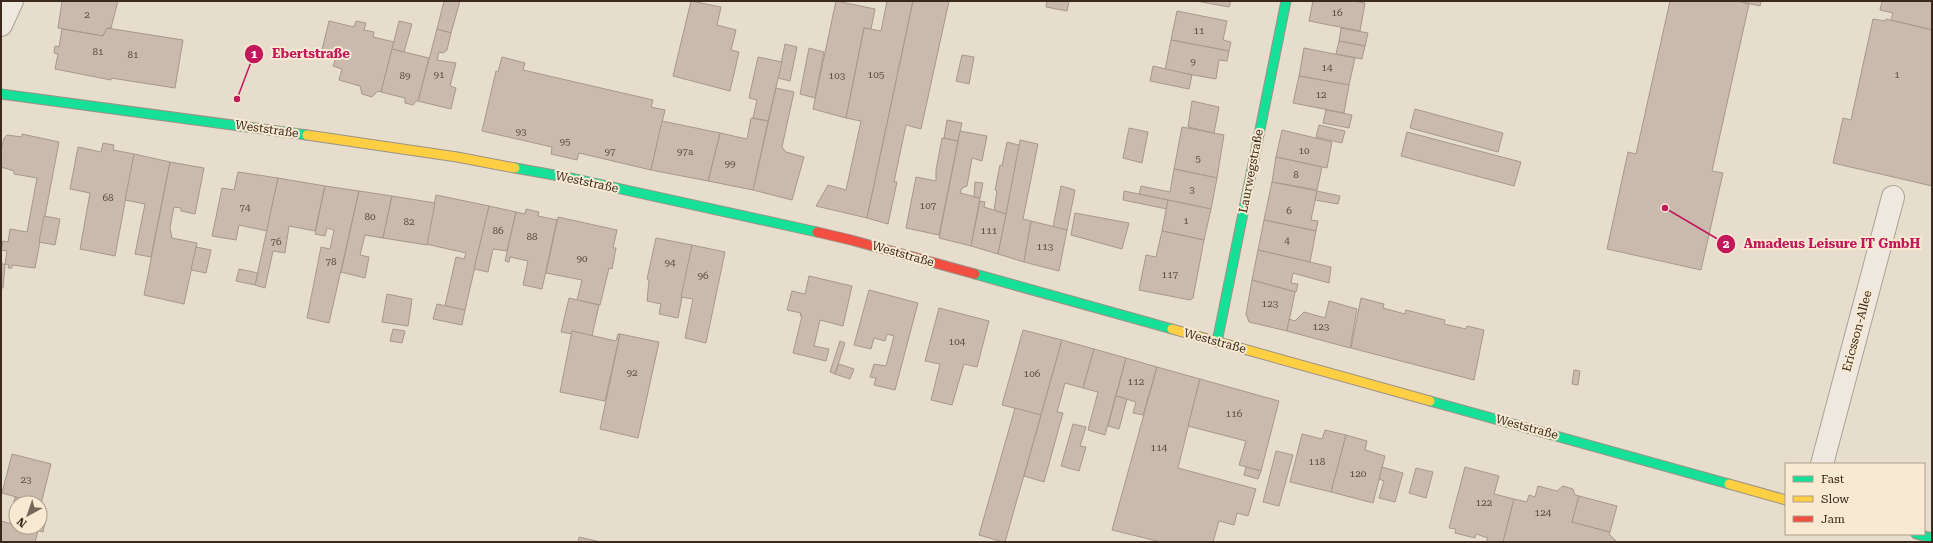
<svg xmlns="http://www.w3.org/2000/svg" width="1933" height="543" font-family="'Roboto Serif',serif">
<rect width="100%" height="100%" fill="#e6ddcc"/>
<g fill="#cabaad" stroke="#a7988b">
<polygon points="62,1 118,1 111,28 107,28 103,36 58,28"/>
<polygon points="444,1 460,1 451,33 437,29"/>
<polygon points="691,1 721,7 717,25 736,30 731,50 739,52 730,91 673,76"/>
<polygon points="836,1 875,9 871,29 864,28 846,118 813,109"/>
<polygon points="887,1 913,1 867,218 816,206 828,185 846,190 861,121 846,118 864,28 881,31"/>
<polygon points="913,1 949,1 921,129 906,125 894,182 897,182 888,224 867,218"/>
<polygon points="1047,1 1069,1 1067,11 1046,7"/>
<polygon points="1196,1 1231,1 1229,7"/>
<polygon points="1313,1 1353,1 1365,3 1360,31 1309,21"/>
<polygon points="1670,1 1738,1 1749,4 1712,171 1723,173 1701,270 1607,249 1628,152 1636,154"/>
<polygon points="1738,1 1761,1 1760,6"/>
<polygon points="1882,1 1932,1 1932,30 1891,20 1893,13 1880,10"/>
<polygon points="1177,11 1227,21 1223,40 1231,42 1229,51 1171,40"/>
<polygon points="1873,19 1885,21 1886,19 1932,30 1932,186 1833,163 1843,118 1851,120"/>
<polygon points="329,21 354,27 356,21 366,23 364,30 374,32 373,37 394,42 381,92 378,91 372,97 362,94 360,86 339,80 342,69 333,66 336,58 321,54"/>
<polygon points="399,21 412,24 404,52 392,49"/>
<polygon points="107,28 183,40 175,88 111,78 111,80 55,69 58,54 54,53 55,46 59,47 62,29 103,36"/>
<polygon points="1341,28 1368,33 1365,46 1339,41"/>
<polygon points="437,29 451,33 447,50 443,53 439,52 437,60 456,63 450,86 456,88 451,109 418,101"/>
<polygon points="1171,40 1229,51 1227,61 1219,60 1216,79 1165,70"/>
<polygon points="1339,41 1365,46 1362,59 1336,54"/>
<polygon points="785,44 797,47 790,81 778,78"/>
<polygon points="809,48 824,52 815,98 800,94"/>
<polygon points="1304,48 1355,58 1349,85 1299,76"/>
<polygon points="392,49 429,58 418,101 416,101 413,105 405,103 405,98 381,92"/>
<polygon points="962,55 974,57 969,84 956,81"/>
<polygon points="502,57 525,63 523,70 653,100 651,107 665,110 651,170 579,153 577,160 551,154 552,147 482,131 496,71 498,72"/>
<polygon points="758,57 782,62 768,121 753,118 757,100 749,98"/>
<polygon points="1153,66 1192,75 1189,89 1150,81"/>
<polygon points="1299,76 1349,85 1344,113 1293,103"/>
<polygon points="776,88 794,92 782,147 786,152 804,157 792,200 753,190"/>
<polygon points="1192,101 1219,107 1214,133 1188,127"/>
<polygon points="1415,109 1503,133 1498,152 1410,128"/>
<polygon points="1326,110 1352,115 1349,128 1323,123"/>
<polygon points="751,118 768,121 753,190 708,181 720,133 747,139"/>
<polygon points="947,120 962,123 958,141 944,138"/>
<polygon points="662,121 720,133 708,181 651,170"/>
<polygon points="1319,125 1345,131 1342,143 1316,137"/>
<polygon points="1182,127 1224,135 1217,178 1174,169"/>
<polygon points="1129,128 1148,132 1142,163 1123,158"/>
<polygon points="1282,130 1332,142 1327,168 1276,157"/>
<polygon points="960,131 987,136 982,161 972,158 967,186 962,188 960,193 980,198 971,246 939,238"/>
<polygon points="1407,132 1521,162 1514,186 1401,156"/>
<polygon points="22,134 59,142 35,268 12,265 12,268 8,268 9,265 5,264 7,251 1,250 3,241 8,242 10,229 27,232 37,178 14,174 14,171 1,167 1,150 4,138 7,135 22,137"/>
<polygon points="942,138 958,141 939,235 906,228 916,177 936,181 936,170"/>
<polygon points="1020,140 1038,144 1023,219 1031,221 1024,262 998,254"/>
<polygon points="1007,142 1019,145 1006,214 994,210 997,191 995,190 1000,165 1002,166"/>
<polygon points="103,143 114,145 113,150 134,154 115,256 80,249 90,193 70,189 78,147 101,152"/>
<polygon points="134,154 170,162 151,257 135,254 145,204 125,200"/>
<polygon points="1276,157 1322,167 1317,190 1272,182"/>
<polygon points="170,162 204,168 195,214 181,211 181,208 174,207 170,228 172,238 197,243 184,304 144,295"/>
<polygon points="1174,169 1217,178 1211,209 1139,194 1141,186 1170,192"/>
<polygon points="238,172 278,178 267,231 239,225 236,240 212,236 222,188 234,190"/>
<polygon points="278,178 325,186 315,231 289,226 285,253 273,251 265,288 255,285"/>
<polygon points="975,182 983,183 980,198 974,197"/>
<polygon points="1272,182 1317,191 1311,220 1318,221 1316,231 1264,220"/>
<polygon points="325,186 359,191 329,323 307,318 321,247 330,249 334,230 327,228 325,236 315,234"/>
<polygon points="1061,186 1075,190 1067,230 1053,227"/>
<polygon points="359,191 392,196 383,238 365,235 360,255 369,257 365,278 341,272"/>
<polygon points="1124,191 1168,200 1167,209 1123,200"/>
<polygon points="1317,191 1340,196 1338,204 1315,200"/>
<polygon points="436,195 489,206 465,310 445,306 456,257 464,259 466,253 426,244"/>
<polygon points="392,196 435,203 427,245 383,238"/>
<polygon points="1168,200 1211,209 1204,240 1162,231"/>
<polygon points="980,201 985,202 984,207 1006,214 998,254 971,246"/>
<polygon points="489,206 516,212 507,251 493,249 488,272 474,269"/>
<polygon points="526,209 539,212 538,216 557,220 542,289 523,285 528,261 510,257 509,262 505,261 516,212 525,214"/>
<polygon points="1075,213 1129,223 1122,249 1071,235"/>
<polygon points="44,216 60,219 55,245 39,242"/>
<polygon points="558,217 617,230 613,248 616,248 612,269 609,268 600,305 577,300 582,280 546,273"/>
<polygon points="1264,220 1316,231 1310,262 1258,250"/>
<polygon points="1031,221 1067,230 1059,271 1024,262"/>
<polygon points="1162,231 1204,240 1193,298 1190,300 1139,290 1146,255 1156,257"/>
<polygon points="656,238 692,245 678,318 659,314 661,304 647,301 649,280 647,279"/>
<polygon points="692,245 725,252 706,343 685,338 693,299 681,297"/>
<polygon points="196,247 211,250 206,273 191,270"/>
<polygon points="1258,250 1331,267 1329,283 1293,273 1291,283 1298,284 1296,292 1252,280"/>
<polygon points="1,263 5,265 3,288 1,288"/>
<polygon points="239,269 258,273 255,285 236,281"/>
<polygon points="809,276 852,286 843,326 820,320 814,346 829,349 826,361 793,353 802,316 800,316 801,313 787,310 792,291 805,294"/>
<polygon points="1252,280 1295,292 1287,331 1249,322 1246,314"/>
<polygon points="869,290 918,303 895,390 874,385 876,378 870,377 874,364 886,366 894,336 887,334 885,341 874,338 871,349 854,345"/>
<polygon points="387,294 412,299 408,326 382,322"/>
<polygon points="569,298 599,305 592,336 572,331 572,334 561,332"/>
<polygon points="1361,298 1384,304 1383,308 1405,314 1406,310 1445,320 1444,324 1466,329 1467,326 1484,330 1474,380 1351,348"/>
<polygon points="1329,301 1357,309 1350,348 1287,331 1289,319 1295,321 1304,312 1325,318"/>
<polygon points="437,304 465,310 462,325 433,319"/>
<polygon points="939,308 989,321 977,367 964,364 952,405 931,400 940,364 925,361"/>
<polygon points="393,329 405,331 402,343 390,341"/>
<polygon points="1023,330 1062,340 1041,415 1002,405"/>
<polygon points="572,331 616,341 618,334 620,334 605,401 560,392"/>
<polygon points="620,334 659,342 638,438 600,429"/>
<polygon points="1062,340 1094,349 1083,388 1065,383 1057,412 1063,413 1044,482 1024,476"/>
<polygon points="840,341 845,343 835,374 830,372"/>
<polygon points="1094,349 1126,358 1105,435 1088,430 1098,392 1083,388"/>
<polygon points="1126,358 1157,367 1143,415 1133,413 1136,402 1116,396"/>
<polygon points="839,364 854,369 850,379 835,374"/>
<polygon points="1157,367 1200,379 1178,468 1256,489 1248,516 1237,513 1234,525 1219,521 1213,542 1161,542 1112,530"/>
<polygon points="1574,370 1580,371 1578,385 1572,384"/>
<polygon points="1200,379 1279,401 1261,471 1239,465 1246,441 1188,426"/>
<polygon points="1116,396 1127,399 1119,429 1108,426"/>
<polygon points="1015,408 1041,415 1005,542 1003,542 979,535"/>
<polygon points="1073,424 1086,427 1080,446 1086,447 1079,471 1061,466"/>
<polygon points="1325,430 1346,435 1331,492 1290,482 1302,434 1322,439"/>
<polygon points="1346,435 1367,441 1365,450 1385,456 1373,503 1331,492"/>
<polygon points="1276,451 1293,455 1279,506 1263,502"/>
<polygon points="12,454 51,464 41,504 2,493"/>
<polygon points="1246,467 1261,471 1258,479 1244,475"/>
<polygon points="1382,467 1403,473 1395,502 1379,498 1384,481 1379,479"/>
<polygon points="1465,467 1499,476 1494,494 1514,499 1503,542 1486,542 1488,538 1476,534 1475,538 1455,533 1456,529 1449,528"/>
<polygon points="1416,468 1433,472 1426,498 1409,493"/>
<polygon points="1538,486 1557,491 1563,486 1573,489 1575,495 1579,496 1572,522 1610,532 1609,534 1617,542 1503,542 1514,499 1527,502 1529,495 1535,497"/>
<polygon points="1579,496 1617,506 1610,532 1572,522"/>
<polygon points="15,497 39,503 16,503 16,511 12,510"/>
<polygon points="40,517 46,519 43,532 25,527 40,527"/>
<polygon points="1,521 16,525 16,527 25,527 38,531 35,542 1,542"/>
<polygon points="579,537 601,542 578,542"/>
</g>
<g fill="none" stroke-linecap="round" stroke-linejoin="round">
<g stroke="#aba296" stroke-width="24">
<g id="street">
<polyline points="1,25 12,1"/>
<polyline points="1822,464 1893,197"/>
</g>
</g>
<g stroke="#9b9186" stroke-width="11">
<g id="fast">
<polyline points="1,94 307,135"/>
<polyline points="515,168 571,178 817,232"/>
<polyline points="975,274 1172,329"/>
<polyline points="1217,342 1286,1"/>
<polyline points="1430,401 1729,484"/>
<polyline points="1916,534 1932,538"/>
</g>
</g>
<g stroke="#9b9186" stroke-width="11">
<g id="slow">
<polyline points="307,135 457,157 515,168"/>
<polyline points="1172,329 1430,401"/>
<polyline points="1729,484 1786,500"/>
</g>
</g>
<g stroke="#9b9186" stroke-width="11">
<polyline id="jam" points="817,232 851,240 975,274"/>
</g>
<use href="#street" stroke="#eee8df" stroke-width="22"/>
<use href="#fast" stroke="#16e098" stroke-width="9"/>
<use href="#slow" stroke="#ffcf43" stroke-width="9"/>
<use href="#jam" stroke="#f24e42" stroke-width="9"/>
</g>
<g text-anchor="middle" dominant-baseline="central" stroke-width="4" stroke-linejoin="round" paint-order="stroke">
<g font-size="10" fill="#5f4d41">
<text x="1337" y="12">16</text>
<text x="87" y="14">2</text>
<text x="1199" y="30">11</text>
<text x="98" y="51">81</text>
<text x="133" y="54">81</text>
<text x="1193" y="61">9</text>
<text x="1327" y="67">14</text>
<text x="439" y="74">91</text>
<text x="876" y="74">105</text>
<text x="1897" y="74">1</text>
<text x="405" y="75">89</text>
<text x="837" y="75">103</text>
<text x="1321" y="94">12</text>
<text x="521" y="131">93</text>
<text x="565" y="141">95</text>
<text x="1304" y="150">10</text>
<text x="610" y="151">97</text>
<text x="685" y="151">97a</text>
<text x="1198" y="158">5</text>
<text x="730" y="163">99</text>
<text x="1296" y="174">8</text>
<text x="1192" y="189">3</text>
<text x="108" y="197">68</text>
<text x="928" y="205">107</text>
<text x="245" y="207">74</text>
<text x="1289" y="210">6</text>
<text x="370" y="216">80</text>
<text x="1186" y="220">1</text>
<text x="409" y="221">82</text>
<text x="498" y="230">86</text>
<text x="989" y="230">111</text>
<text x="532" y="236">88</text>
<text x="1287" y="240">4</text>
<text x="276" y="241">76</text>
<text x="1045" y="246">113</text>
<text x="582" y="258">90</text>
<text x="331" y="261">78</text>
<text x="670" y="262">94</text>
<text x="1170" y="274">117</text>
<text x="703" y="275">96</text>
<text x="1270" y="303">123</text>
<text x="1321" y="326">123</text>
<text x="957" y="341">104</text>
<text x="632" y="372">92</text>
<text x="1032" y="373">106</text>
<text x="1136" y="381">112</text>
<text x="1234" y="413">116</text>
<text x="1159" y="447">114</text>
<text x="1317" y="461">118</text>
<text x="1358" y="473">120</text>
<text x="26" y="479">23</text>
<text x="1484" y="502">122</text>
<text x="1543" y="512">124</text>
</g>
<g font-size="12" fill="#3b291d" stroke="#f8ead2">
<text transform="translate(267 129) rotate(8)">Weststraße</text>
<text transform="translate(1251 171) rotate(-79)">Laurwegstraße</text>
<text transform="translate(587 182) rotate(12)">Weststraße</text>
<text transform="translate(903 254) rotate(16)">Weststraße</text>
<text transform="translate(1857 331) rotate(-75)">Ericsson-Allee</text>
<text transform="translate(1215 341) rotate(15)">Weststraße</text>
<text transform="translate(1527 427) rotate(15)">Weststraße</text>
</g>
</g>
<path fill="none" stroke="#c2185b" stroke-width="1.5" d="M237 99L254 54M1665 208L1726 244"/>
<g fill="#c2185b" stroke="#f8ead2" stroke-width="1.5">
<circle cx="237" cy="99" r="4"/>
<circle cx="1665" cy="208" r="4"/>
<circle cx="254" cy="54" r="10"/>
<circle cx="1726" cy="244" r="10"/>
</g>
<g font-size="12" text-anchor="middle" font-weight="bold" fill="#fff">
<text x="254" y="58">1</text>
<text x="1726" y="248">2</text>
</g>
<g font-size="13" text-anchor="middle" font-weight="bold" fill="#c2185b" stroke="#f8ead2" stroke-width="4" stroke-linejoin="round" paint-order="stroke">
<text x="311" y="58">Ebertstraße</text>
<text x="1832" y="248">Amadeus Leisure IT GmbH</text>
</g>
<rect width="1933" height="543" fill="none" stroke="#3b291d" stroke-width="4"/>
<rect x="1785" y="463" width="140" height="72" fill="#f8ead2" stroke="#ac9d8a"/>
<rect x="1793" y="476" width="20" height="6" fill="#16e098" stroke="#ac9d8a"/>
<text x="1821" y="483" font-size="12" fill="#3b291d">Fast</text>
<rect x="1793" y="496" width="20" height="6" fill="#ffcf43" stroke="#ac9d8a"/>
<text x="1821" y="503" font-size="12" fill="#3b291d">Slow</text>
<rect x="1793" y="516" width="20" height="6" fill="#f24e42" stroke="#ac9d8a"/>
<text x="1821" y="523" font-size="12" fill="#3b291d">Jam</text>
<g transform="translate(28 515) rotate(220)"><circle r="19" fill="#f8ead2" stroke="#ac9d8a"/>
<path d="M0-3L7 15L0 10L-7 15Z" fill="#77685a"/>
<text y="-6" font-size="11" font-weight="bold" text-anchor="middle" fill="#3b291d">N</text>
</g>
</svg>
